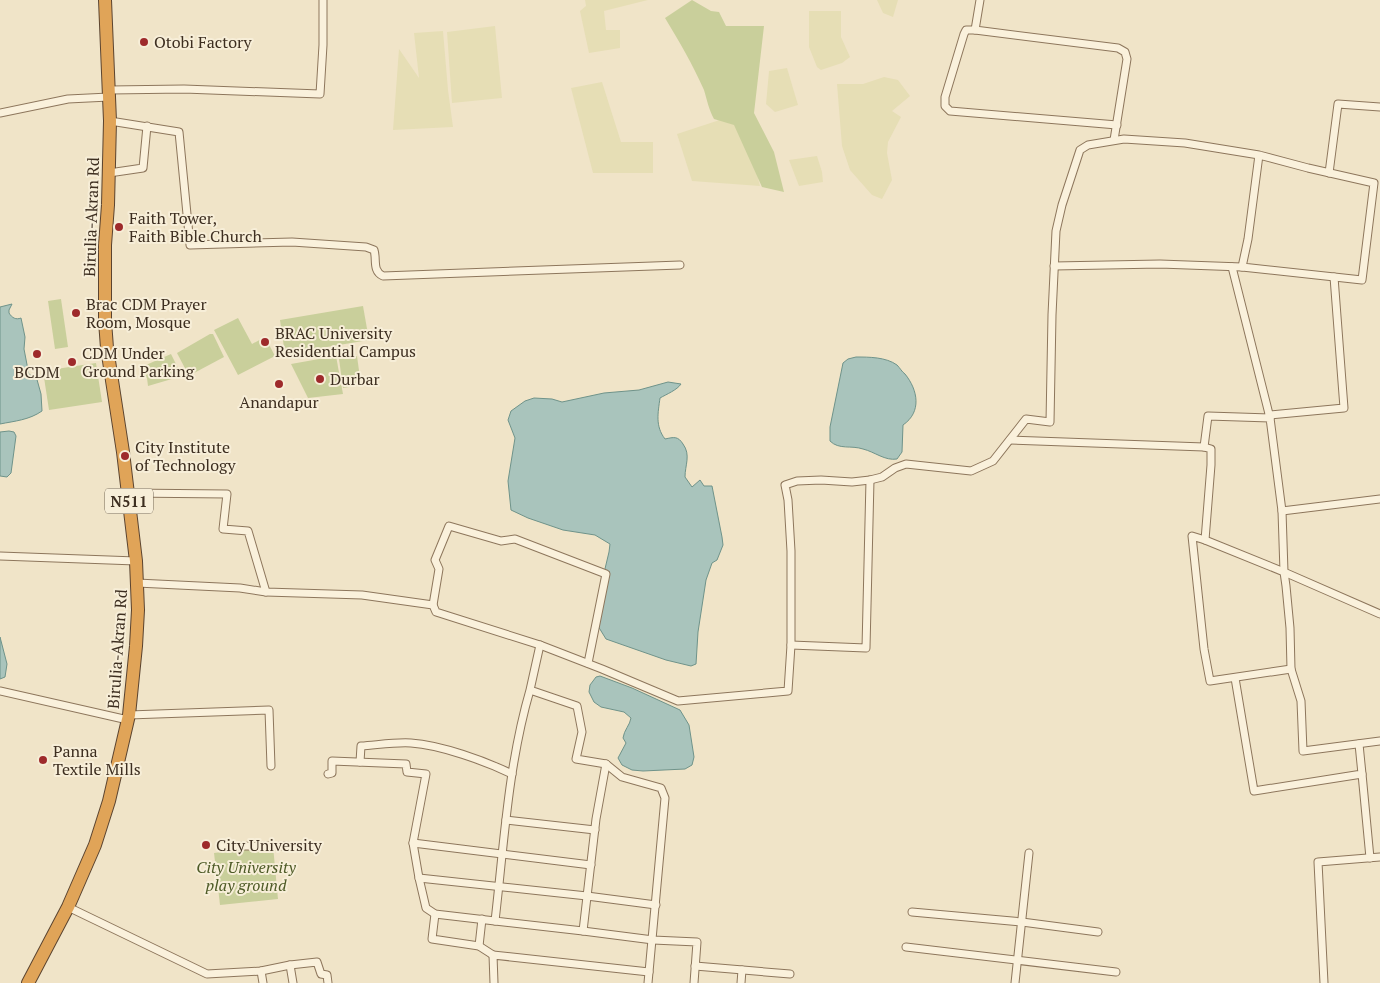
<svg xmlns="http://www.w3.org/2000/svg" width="1380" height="983" font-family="'PT Serif',serif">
<rect width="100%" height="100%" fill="#f0e4c8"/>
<g fill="#e6deb5">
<polygon points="585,0 648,0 604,11 606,30 620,30 620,48 589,53 580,11 586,6"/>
<polygon points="877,0 898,0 893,17 883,13"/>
<polygon points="809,11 841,11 841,37 850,57 842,63 821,70 817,67 809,47"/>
<polygon points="495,26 502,98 452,103 447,32"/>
<polygon points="443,31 448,90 453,127 393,130 399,49 419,78 414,33"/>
<polygon points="787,68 798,105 775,112 766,104 769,71"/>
<polygon points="884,77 898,80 910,96 892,111 901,117 888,142 887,153 892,180 882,199 872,195 850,170 842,146 837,84 863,84"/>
<polygon points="602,82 621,142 653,142 653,173 593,173 571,88"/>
<polygon points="741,113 760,186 692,181 677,134"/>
<polygon points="817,156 822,172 823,182 799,186 789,160"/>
</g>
<g fill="#c9cf9b">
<path d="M692,0L711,11L719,12L726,26H764L754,113L774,152L784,192L762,187L734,125L714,119C709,110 707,100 704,90C693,65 679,41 665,18Z"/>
<polygon points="61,299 68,347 55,349 48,301"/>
<polygon points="363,306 369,340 285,354 280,320"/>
<polygon points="238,318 252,344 265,337 275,356 238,375 214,330"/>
<polygon points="210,334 213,334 224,357 194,373 188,374 177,353"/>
<polygon points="171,354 182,376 148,386 147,378 142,373 146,365"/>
<polygon points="336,356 343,394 308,398 291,364"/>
<polygon points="357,356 361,385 343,388 339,359"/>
<polygon points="96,363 102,402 49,410 43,371"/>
<polygon points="273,846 278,899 220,905 214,853"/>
</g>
<g fill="#a9c4bc" stroke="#6f938a">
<path d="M12,304L9,310V313C12,318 16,320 21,318L25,337L24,349L29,375L36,376L41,394L42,411C29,420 15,421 0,424V307Z"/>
<path d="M856,357C869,357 886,357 897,365C900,368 902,372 905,374C918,390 922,412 903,425L902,452L897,459C885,461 875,452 863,449C851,445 839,450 830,441V427L843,363L848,359Z"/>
<path d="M668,382L681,384C677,390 667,394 660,398C658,413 655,426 665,439C674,437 678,436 683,444C691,455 685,465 685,477L692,487L700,480L704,486H712L722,537L723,545L717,560L712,563L706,580L698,632L696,664L691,666L666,660L606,639L598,626L604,573L609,552L610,544L595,535L563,530L528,518L511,510L508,481L515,438L508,420L511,411L525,401L534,398L552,399L562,402L604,393L639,390Z"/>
<polygon points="9,431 14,432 16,436 11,473 7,477 0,476 0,432"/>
<polygon points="0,637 7,664 5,677 0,679"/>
<path d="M600,676L632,688L680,710L689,725L694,757L692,765L685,769L643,771L632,770L622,765L618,758L626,743L623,738C624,730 630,725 631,718L624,712L601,707L594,702L589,692L590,685L596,677Z"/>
</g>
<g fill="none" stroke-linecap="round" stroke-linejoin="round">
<g stroke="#8d765c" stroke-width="9">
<g id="street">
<polyline points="980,0 975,30 1118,48 1125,52 1127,59 1114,140"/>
<polyline points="975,30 966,30 964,34 945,97 945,106 950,111 1117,125"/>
<polyline points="110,90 184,89 320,94 323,45 323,0"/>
<polyline points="0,113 68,99 109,97"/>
<path d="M110,121L179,132L190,245L292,242L366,247L374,250C377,259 372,271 383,276L680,265"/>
<polyline points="109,173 143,168 147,126"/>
<polyline points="1329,173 1338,104 1380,107"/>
<polyline points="1054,266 1160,264 1242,267"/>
<polyline points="1232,267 1270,418"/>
<polyline points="1269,415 1344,408 1334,277"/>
<polyline points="1010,440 1204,447 1211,449 1211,465 1205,540 1284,572 1286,586 1290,628 1291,669 1301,701 1303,751 1380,741"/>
<polyline points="1204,447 1208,416 1270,418 1282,511 1284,572 1380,614"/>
<polyline points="127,493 227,494 223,529 248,531 266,592"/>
<polyline points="1282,511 1380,499"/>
<polyline points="1205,540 1192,536 1204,649 1210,681 1291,669"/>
<polyline points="0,556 136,561"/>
<polyline points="137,583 240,588 266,592 362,595 433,605 436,612 540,645 602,669 678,701 788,691 791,645 791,551 788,500 785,485 797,481 821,480 852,482 870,480 882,477 895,468 906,464 971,471 993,461 1026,419 1050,422 1052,315 1056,231 1062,205 1080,150 1088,145 1124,139 1185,143 1259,155 1308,168 1374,183 1362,280 1242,267 1248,239 1259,155"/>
<polyline points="433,605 439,569 435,560 449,526 501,541 515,539 606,574 588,663"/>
<polyline points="791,645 866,648 870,480"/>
<polyline points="1235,678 1254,791 1362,774 1359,744"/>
<path d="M530,690C508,766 504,844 495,921L583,931L596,819L606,764L576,759L582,732L577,706L530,690L540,645"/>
<polyline points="0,691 128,720"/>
<polyline points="129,715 269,710 271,766"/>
<path d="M360,762L361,746C377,745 395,742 411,743C441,745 485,761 512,774"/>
<polyline points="606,764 622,777 661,788 665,798 648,983"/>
<polyline points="328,774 332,773 332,761 406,764 407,772 426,774 413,843 419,878 426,908 435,914 495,921"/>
<polyline points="1362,774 1370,858"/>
<polyline points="506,820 595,830"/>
<polyline points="413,843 591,865"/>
<polyline points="222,846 287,846"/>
<polyline points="419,878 587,896 656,905"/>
<polyline points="68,907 207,974 261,971 290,965 317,962 321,974 327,975 328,983"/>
<polyline points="912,912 1022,922 1098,932"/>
<polyline points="435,914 432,939 479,946 493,955"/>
<polyline points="583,931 653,940 697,942 694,983"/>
<polyline points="479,946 482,919"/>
<polyline points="906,947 1116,972"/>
<polyline points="290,965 293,983"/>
<polyline points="695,966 790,974"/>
<polyline points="261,971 263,983"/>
<polyline points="494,983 493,955 649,972"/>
<polyline points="741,983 742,970"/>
<polyline points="1015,983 1029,853"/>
<polyline points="1324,983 1318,862 1380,857"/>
</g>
</g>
<g stroke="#5b4430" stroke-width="14">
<polyline id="highway" points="28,983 68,907 95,845 109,801 129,715 136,646 138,610 136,561 123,452 107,348 105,321 105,245 108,205 110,121 105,0"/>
</g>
<use href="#street" stroke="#faf1dc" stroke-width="7"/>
<use href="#highway" stroke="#e0a458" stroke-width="12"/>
</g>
<g fill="#9e2a2b" stroke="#f7eed8" stroke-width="2">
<circle cx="144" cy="42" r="5"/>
<circle cx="119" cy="227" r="5"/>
<circle cx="76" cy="313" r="5"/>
<circle cx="265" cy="342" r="5"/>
<circle cx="37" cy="354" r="5"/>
<circle cx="72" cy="362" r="5"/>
<circle cx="320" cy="379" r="5"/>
<circle cx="279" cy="384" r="5"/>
<circle cx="125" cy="456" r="5"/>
<circle cx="43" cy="760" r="5"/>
<circle cx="206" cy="845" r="5"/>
</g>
<g text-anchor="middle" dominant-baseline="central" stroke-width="4" stroke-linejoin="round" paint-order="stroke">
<rect fill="#f7eed8" stroke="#756857" stroke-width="1" x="105" y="488.5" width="48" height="25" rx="4"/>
<g font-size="15" font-weight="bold" fill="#3d2e20">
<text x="129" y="501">N511</text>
</g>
<g font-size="16" fill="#3d2e20" stroke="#f7eed8" text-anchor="start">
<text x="154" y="42">Otobi Factory</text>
<text x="129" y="218">Faith Tower,<tspan x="129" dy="18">Faith Bible Church</tspan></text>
<text x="86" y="304">Brac CDM Prayer<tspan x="86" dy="18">Room, Mosque</tspan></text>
<text x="275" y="333">BRAC University<tspan x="275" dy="18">Residential Campus</tspan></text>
<text x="82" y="353">CDM Under<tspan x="82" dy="18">Ground Parking</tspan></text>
<text x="37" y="372" text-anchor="middle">BCDM</text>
<text x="330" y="379">Durbar</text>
<text x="279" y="402" text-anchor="middle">Anandapur</text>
<text x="135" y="447">City Institute<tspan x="135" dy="18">of Technology</tspan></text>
<text x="53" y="751">Panna<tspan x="53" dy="18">Textile Mills</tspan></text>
<text x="216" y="845">City University</text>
</g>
<g font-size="16" fill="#3d2e20" stroke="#f7eed8">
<text transform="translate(91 217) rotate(-88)">Birulia-Akran Rd</text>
<text transform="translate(117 649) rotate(-86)">Birulia-Akran Rd</text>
</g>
<g font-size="16" font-style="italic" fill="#4d5a26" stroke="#f7eed8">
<text x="246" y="867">City University<tspan x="246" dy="18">play ground</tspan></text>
</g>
</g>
</svg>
